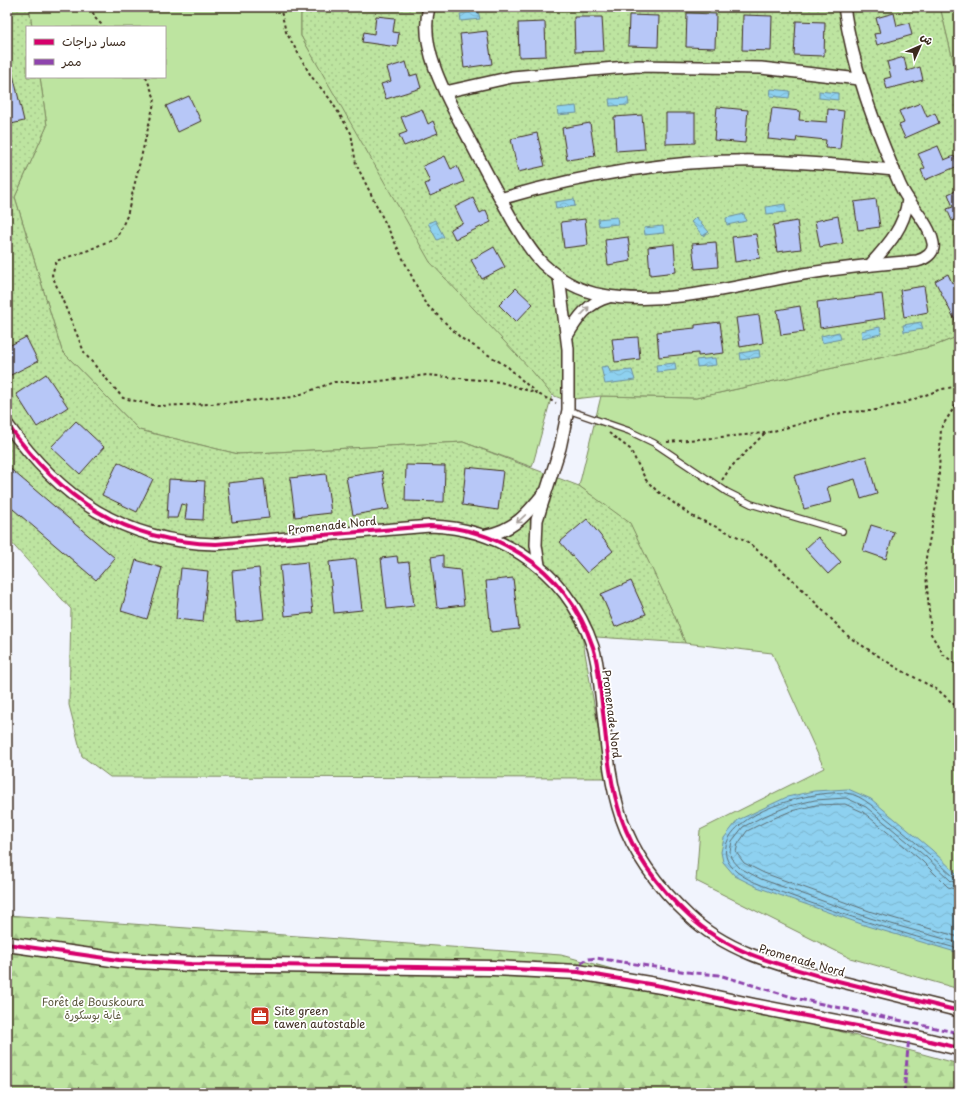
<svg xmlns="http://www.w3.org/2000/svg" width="966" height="1100" font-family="'Playpen Sans','Playpen Sans Arabic',sans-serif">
<defs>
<pattern id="forest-firs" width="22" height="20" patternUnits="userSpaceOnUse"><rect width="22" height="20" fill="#bde4a0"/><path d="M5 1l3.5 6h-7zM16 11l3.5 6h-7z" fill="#a3c489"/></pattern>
<pattern id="garden-dots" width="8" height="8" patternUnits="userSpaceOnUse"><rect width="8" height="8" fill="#bde4a0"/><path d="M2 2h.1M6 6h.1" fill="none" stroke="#a3c489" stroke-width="1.8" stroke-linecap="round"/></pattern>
<pattern id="water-waves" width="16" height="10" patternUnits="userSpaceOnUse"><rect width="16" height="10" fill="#8ed1f0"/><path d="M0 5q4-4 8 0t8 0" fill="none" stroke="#7bb4cd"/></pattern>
</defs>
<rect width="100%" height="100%" fill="#f1f4fd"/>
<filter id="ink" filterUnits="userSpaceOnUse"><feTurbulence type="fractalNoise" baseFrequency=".025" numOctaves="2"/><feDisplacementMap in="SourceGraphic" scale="8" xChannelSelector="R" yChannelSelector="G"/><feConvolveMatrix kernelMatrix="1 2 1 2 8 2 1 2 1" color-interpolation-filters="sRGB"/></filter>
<g filter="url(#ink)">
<g fill="#bde4a0" stroke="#7c875f">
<polygon points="29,7 301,7 301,36 353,124 552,395 532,467 463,442 238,454 139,430 62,351 15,197 47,126 40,77 165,77 165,27 32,27"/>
<polygon points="940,7 959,7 959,85"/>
<polygon points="959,336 959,989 850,958 696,881 700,830 824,768 772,653 685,643 675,617 630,524 579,486 601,396 696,398 934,346"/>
</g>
<polygon fill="url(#forest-firs)" stroke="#7c875f" points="7,915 561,955 959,1064 959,1093 7,1093"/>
<g fill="url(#garden-dots)" stroke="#7c875f">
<polygon points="7,7 29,7 32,27 27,27 27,77 40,77 47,126 15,197 62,351 139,430 238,454 463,442 579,486 630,523 675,617 685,643 582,636 607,778 110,777 82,756 69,705 71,609 7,538"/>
<polygon points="301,7 940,7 959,85 959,336 934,346 696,398 601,396 565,400 552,395 532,371 430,262 301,36"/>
</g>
<g fill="url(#water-waves)" stroke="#6d8e9c">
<polygon points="478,11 480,19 461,21 460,14"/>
<polygon points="771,89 790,91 789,98 770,96"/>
<polygon points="819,91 838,93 838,100 819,98"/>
<polygon points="628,98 629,105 610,106 609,99"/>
<polygon points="576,106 577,113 558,115 557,108"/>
<polygon points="574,199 575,206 556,209 555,202"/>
<polygon points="785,204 786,212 767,214 766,207"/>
<polygon points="744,214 746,221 727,225 726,218"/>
<polygon points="617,217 618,224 599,226 598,219"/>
<polygon points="696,217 709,232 703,236 691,222"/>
<polygon points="435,220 444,237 437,240 428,223"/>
<polygon points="663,226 664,233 645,235 644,228"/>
<polygon points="921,322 923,329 904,332 903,325"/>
<polygon points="880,327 881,334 862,338 861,331"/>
<polygon points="839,332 841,339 822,343 821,336"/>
<polygon points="759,350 760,357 741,360 740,353"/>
<polygon points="715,358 716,365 697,367 696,360"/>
<polygon points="675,363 676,370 657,372 656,365"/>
<polygon points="608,366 610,372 632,370 635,380 605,384 601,367"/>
<polygon points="848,789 871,799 932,850 959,876 959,953 867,926 757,887 735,876 723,862 721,852 724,838 738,820 787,797 814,791"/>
</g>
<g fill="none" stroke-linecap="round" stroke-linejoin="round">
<g stroke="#5c6d72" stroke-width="1">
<path d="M959,879L955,878C934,858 913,840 891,822C878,812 864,795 846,793C814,790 734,810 726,846C724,857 728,864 737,872C751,883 773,889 789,895C845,916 902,933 959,949"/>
<polyline points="959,884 951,881 926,857 866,807 846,798 815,800 789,806 762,817 743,827 732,841 730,852 731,858 740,868 761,879 870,918 959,943"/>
<polyline points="959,890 948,887 922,861 863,812 845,804 816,805 791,811 765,822 747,831 738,844 736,852 744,863 764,873 872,912 959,937"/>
</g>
</g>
<g fill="#b7c7f7" stroke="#3b2a1e">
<polygon points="687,13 716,14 715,48 686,47"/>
<polygon points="894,13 897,26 909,23 912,35 877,45 874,34 880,33 876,18"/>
<polygon points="629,15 659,16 658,47 628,46"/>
<polygon points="743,15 772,16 771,51 742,50"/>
<polygon points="376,16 395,18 393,32 399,33 397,47 362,42 364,32 374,34"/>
<polygon points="574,17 602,17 604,51 575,52"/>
<polygon points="796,21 825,22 824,56 794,55"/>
<polygon points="545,22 546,56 519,57 518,23"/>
<polygon points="487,31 492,64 464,68 460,34"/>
<polygon points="904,57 907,71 920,67 923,80 887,89 884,79 891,77 887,62"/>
<polygon points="406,62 410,76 417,74 421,88 386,99 381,84 391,81 387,68"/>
<polygon points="11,66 24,121 7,125 7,67"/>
<polygon points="189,96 201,121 178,132 166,106"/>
<polygon points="921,103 927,117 935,113 939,123 905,138 899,125 904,123 899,111"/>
<polygon points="717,107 748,110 745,143 714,140"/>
<polygon points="772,108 800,111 799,120 827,122 828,109 844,111 840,149 825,148 826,140 797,137 796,142 768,139"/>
<polygon points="422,109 428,124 433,121 438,133 404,146 399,135 407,132 401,117"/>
<polygon points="666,113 695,113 695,143 666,144"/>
<polygon points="642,115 645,149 616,151 614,117"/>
<polygon points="590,123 595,156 567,160 562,128"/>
<polygon points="537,133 545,166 518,172 511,139"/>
<polygon points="938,146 944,160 954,156 958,166 925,180 921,170 925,168 918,154"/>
<polygon points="445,156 451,169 457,166 464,182 430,196 425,184 430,182 423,166"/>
<polygon points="959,189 959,221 957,218 952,221 947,209 953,207 948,194"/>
<polygon points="473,198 480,213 486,210 491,222 455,239 450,229 463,223 455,207"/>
<polygon points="876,199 880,227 858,230 854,202"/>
<polygon points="838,216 843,243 820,247 815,221"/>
<polygon points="585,219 588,245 564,248 561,222"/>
<polygon points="797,221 801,249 777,252 773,225"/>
<polygon points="756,234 760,258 735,262 732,237"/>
<polygon points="628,237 631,261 608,265 605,240"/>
<polygon points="716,242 718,267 695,269 692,244"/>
<polygon points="674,244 676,272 650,275 648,247"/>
<polygon points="494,247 505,267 482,279 471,260"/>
<polygon points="948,274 952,283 959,279 959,328 935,281"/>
<polygon points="924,286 928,312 904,317 900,290"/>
<polygon points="516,288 533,304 516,322 499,305"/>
<polygon points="882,294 885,318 820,328 817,302"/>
<polygon points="800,306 804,332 781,335 777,310"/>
<polygon points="759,315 763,343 740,347 736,318"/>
<polygon points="720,322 724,353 698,356 698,353 659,357 657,332 695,328 695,325"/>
<polygon points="26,337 38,361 7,377 7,347"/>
<polygon points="638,337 640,359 615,362 612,339"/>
<polygon points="46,374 68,407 37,427 16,394"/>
<polygon points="76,421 104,447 80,474 51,447"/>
<polygon points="866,456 877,494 861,499 855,479 827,487 831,502 804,509 794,476"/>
<polygon points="118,462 153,479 137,512 102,495"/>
<polygon points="406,465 445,466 444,502 405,501"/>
<polygon points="7,466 115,558 96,580 7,504"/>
<polygon points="466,467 503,471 498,510 462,505"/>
<polygon points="382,471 389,509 353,515 346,477"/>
<polygon points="326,474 331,513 295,517 290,478"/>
<polygon points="169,479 205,481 203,520 185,519 187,505 181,504 177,518 167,518"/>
<polygon points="264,479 269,518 232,522 228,483"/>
<polygon points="587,519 613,551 587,573 560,542"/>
<polygon points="871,525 894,532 886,559 863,551"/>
<polygon points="818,537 841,562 828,574 805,549"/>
<polygon points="443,555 443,568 460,570 464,605 437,608 431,557"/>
<polygon points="397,556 398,563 409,562 414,606 387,609 381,558"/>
<polygon points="356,559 362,610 334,613 329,562"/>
<polygon points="136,560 162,568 147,619 121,611"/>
<polygon points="307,562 313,613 285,616 280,565"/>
<polygon points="181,568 208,571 203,622 176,619"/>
<polygon points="259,568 264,619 236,622 232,571"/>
<polygon points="513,578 519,629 491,632 486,581"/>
<polygon points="631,581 646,614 615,627 601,594"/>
</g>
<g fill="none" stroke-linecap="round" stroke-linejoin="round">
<g stroke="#3b2a1e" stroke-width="8">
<polyline id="service" points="568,410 629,431 654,443 727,492 751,504 842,531"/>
</g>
<g stroke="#3b2a1e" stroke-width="14">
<g id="minor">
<path d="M429,7C417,53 454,109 474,149C487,174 500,198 514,223C523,238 531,252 543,264C559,279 580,291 602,295C665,307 740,285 803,274C841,268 878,264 917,261C925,259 935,253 933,243C929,222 908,204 900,185C875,127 853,69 844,7"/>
<polyline points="445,92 512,77 638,66 761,68 859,79"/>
<path d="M500,199C586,174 674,159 764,161C807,162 851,166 894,170"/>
<path d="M870,265C888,245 904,228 908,200"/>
<path d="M567,336C577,319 588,302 609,297"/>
<path d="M7,424C60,498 123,542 216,544L430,526C465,527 492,536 521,554C555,575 580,608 593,647C598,662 599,679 601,695C606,735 608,778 621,817C634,855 660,889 689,916C728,953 780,965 830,979C873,990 916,1000 959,1011"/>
<path d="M487,535C514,530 527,514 544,493"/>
<polyline points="539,565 536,545 537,520 560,448 568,410 568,349 559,277"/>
</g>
</g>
<g stroke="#3b2a1e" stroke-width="17">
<polyline id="tertiary" points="7,944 119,960 191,964 493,968 578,972 661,986 754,1006 909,1036 959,1048"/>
</g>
<g stroke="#3b2a1e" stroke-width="2" stroke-dasharray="3 3" stroke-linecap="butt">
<polyline points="90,7 96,19 104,27"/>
<polyline points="280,7 286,32 311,76 330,99 351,133 356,164 425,303 461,338 508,367 536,393 556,403"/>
<polyline points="146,77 155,99 127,216 117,237 89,250 56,261 52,275 85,354 123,398 157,406 211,404 293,397 334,382 372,382 427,375 500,382 536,393"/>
<polyline points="959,400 941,428 938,495 925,563 931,634 943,654 959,667"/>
<polyline points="609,433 630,449 646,480 657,491 692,516 745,540 791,578 849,637 897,668 938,690 959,709"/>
<polyline points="667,442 766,433 845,412 871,411 901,404 942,389 959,386"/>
<polyline points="722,480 731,467 765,433"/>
</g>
<use href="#service" stroke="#fff" stroke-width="5.5"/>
<use href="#minor" stroke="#fff" stroke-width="11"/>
<use href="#tertiary" stroke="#fff" stroke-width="14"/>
<g stroke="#8e44ad" stroke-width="3" stroke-dasharray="6 3" stroke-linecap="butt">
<path d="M578,972C580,961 585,959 596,958L694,973L719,975L799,999L959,1033"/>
<polyline points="904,1093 909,1036"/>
</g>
<g stroke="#fff" stroke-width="6">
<g id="cycleway">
<path d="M7,424C60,498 123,542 216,544L430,526C465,527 492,536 521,554C555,575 580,608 593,647C598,662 599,679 601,695C606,735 608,778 621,817C634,855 660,889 689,916C728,953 780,965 830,979C873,990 916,1000 959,1011"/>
<polyline points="7,944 119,960 191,964 493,968 578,972 661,986 754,1006 909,1036 959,1048"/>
</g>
</g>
<use href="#cycleway" stroke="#d6006c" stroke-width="4"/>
</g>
<defs><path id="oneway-shaft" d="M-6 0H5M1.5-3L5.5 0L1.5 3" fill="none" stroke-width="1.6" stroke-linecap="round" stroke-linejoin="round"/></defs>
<g stroke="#a79f9a">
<use href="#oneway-shaft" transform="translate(585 311) rotate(-47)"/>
<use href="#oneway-shaft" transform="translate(521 519) rotate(137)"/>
</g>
</g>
<defs>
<g id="office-square" transform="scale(1)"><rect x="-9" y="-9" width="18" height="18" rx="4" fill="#c8321e" stroke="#fff"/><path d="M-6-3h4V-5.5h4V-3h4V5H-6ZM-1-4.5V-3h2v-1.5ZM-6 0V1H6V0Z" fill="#fff"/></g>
</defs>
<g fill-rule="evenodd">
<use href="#office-square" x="260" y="1016"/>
</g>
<g text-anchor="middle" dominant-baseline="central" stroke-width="3.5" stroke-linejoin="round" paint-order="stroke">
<g font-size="11" fill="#3b2a1e" stroke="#fff">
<text transform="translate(332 525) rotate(-6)">Promenade Nord</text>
<text transform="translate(612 714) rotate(83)">Promenade Nord</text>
<text transform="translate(802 960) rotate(16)">Promenade Nord</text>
</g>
<g font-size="11" fill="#5c583e" stroke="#fff">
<text x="93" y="1001">Forêt de Bouskoura<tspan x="93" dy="13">غابة بوسكورة</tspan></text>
</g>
<g font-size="11" fill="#3b2a1e" stroke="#fff" text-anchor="start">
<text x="274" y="1010">Site green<tspan x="274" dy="13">tawen autostable</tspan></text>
</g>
</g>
<rect width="966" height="1100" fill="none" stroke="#fff" stroke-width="24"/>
<rect x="12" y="12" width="942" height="1076" fill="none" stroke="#3b2a1e" stroke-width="1.5" filter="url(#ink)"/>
<rect x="26" y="26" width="140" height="52" fill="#ffffff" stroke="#b1aaa5"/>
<rect x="34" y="39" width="20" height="6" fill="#d6006c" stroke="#b1aaa5"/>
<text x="62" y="46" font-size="12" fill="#3b2a1e">مسار دراجات</text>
<rect x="34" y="59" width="20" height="6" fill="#8e44ad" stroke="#b1aaa5"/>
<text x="62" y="66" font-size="12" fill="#3b2a1e">ممر</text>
<g transform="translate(920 46) rotate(45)" stroke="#ffffff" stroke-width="3" paint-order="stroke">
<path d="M0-3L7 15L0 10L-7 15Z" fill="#3b2a1e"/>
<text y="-6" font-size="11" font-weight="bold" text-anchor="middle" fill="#3b2a1e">ش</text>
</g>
</svg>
